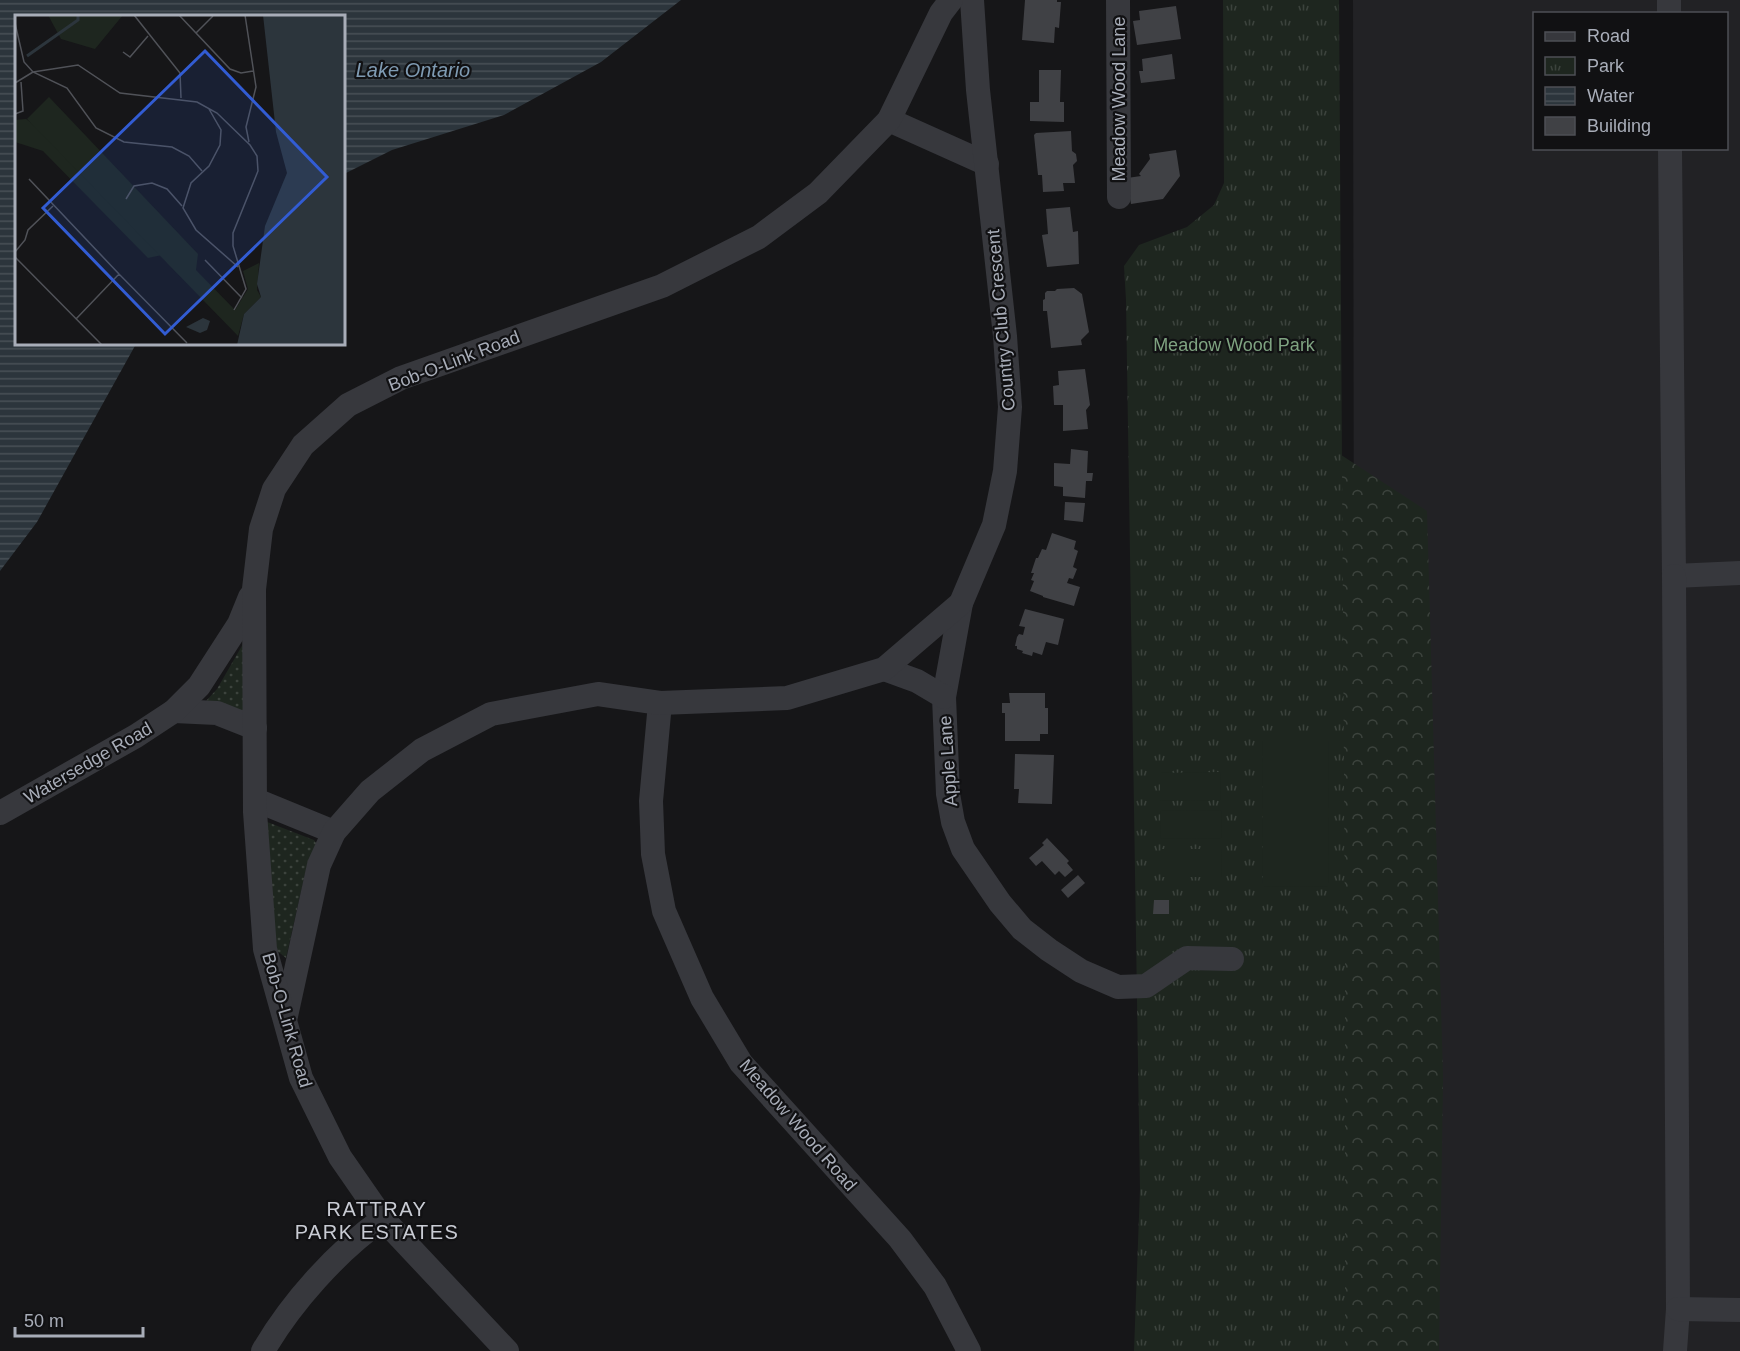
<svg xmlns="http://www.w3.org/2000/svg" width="1740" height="1351" font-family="Arial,sans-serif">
<defs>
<pattern id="grass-dots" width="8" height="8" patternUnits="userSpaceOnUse" patternTransform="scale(1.5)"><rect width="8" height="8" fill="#1e261f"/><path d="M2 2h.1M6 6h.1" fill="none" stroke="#3c433d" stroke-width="1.8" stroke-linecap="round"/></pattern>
<pattern id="forest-crowns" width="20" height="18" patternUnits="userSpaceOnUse" patternTransform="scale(1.5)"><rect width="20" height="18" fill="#1e261f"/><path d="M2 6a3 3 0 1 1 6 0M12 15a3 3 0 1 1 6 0" fill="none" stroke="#3c433d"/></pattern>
<pattern id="park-tufts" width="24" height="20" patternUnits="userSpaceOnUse" patternTransform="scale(1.5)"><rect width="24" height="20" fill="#1e261f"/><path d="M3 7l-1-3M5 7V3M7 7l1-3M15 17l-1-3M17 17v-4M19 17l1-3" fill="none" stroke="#3c433d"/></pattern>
<pattern id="water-rules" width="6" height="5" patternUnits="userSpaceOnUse" patternTransform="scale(1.5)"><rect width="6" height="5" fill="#2c353c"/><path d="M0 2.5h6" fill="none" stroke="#485056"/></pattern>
</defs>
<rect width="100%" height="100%" fill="#161618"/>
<path fill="#222225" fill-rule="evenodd" d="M1353,0H1740V1351H1355ZM1534,14H1726V148H1534Z"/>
<g fill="url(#grass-dots)">
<polygon points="247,637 245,712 206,701 217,689"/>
<polygon points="262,820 314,840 318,846 305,874 286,958 276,950"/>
</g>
<polygon fill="url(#forest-crowns)" points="1335,451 1427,511 1443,1077 1439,1351 1296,1351"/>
<polygon fill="url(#park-tufts)" points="1223,0 1339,0 1345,928 1345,1351 1134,1351 1140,1189 1126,300 1124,266 1139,245 1187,227 1214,205 1224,183"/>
<g fill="#1e261f">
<polygon points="1262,737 1328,737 1329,886 1263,887"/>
<polygon points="1220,772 1221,800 1160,801 1160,773"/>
<polygon points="1221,810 1222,838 1161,839 1160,811"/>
<polygon points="1161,849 1221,849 1222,877 1161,877"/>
</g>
<polygon fill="url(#water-rules)" points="0,0 681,0 601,62 504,115 392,150 344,174 344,16 16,16 16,344 136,344 37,522 0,571"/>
<g fill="#404145">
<polygon points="1025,0 1057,0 1057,2 1061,2 1059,28 1055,27 1054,43 1022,40"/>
<polygon points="1176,6 1181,39 1137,45 1133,21 1140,20 1139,11"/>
<polygon points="1172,54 1175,79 1141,83 1139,71 1143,71 1142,59"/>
<polygon points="1039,70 1061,70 1060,102 1064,102 1064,122 1030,121 1030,102 1039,102"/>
<polygon points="1071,131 1072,151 1076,154 1077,161 1073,165 1075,183 1063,183 1064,191 1043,192 1042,175 1038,175 1034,135 1036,133"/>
<polygon points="1176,150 1180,176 1163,199 1131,204 1127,178 1141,176 1139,174 1150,159 1149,154"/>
<polygon points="1070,207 1073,232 1078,231 1079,264 1047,267 1042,235 1048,234 1046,209"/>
<polygon points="1074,288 1082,294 1089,332 1081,340 1082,345 1051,348 1047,311 1043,311 1043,300 1045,299 1045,293 1047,291 1055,291 1057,289"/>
<polygon points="1085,369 1090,405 1086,410 1088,429 1063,431 1063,405 1054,405 1053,386 1059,385 1058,371"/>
<polygon points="1071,449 1088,451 1087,473 1093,473 1092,481 1086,481 1085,498 1063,496 1063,487 1054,486 1054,463 1070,464"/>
<polygon points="1065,502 1085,503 1083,522 1064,520"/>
<polygon points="1052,533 1076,541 1074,549 1078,551 1073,567 1077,569 1073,579 1069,578 1067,583 1080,587 1074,606 1043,597 1043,596 1030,591 1034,581 1031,580 1034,573 1031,573 1036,558 1038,558 1042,549 1046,550"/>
<polygon points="1025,609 1064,619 1058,645 1046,642 1042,655 1033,652 1032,656 1022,653 1023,651 1017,649 1017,646 1015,646 1017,637 1019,634 1023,635 1025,627 1019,626"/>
<polygon points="1009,693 1045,693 1045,708 1048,708 1048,734 1040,734 1040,741 1005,741 1005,713 1002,713 1002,703 1010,703"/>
<polygon points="1015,754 1054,755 1052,804 1018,803 1019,789 1014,789"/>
<polygon points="1047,838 1069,861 1067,863 1073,870 1065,877 1059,871 1055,875 1042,861 1036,866 1029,858 1044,845 1042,843"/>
<polygon points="1078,875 1085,883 1068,898 1061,890"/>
<polygon points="1154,900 1169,900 1169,914 1153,914"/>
</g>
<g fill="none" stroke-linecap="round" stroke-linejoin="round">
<g stroke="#37383d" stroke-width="24">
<polyline points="1118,0 1119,197"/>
<polyline points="1669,0 1669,14"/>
<polyline points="889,120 987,164"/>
<polyline points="1670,148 1674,576 1740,573"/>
<polyline points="1674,576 1678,1309 1675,1351"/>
<polyline points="961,603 944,697 948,794 953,822 963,849 1000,903 1022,929 1049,950 1081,971 1118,987 1146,986 1187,958 1232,959"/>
<polyline points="884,669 917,681 944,697"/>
<polyline points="660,703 651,801 653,854 664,911 702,998 741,1063 900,1239 935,1286 969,1351"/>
<polyline points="174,711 217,713 255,728"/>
<polyline points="256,800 334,832"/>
<polyline points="0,813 136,736 174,711 199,686 239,624 250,597"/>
<polyline points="286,1016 319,865 334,832 370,791 422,750 491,714 598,694 660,703 787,698 884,669 961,603 994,525 1005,471 1010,407 1005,336 978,90 972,0"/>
<polyline points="1678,1309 1740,1310"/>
<path d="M263,1351C291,1303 337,1251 383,1219"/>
<polyline points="507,1351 383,1219 340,1157 301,1078 265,949 255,812 254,589 261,529 274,489 303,445 348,405 401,378 662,286 759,237 818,193 889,120 941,13 951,0"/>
</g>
</g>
<g text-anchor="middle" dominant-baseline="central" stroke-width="4.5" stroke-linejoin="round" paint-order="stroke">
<g font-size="18" fill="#a8adb8" stroke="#111113">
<text transform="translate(1119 99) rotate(-90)">Meadow Wood Lane</text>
<text transform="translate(1001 320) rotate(-95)">Country Club Crescent</text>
<text transform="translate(454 361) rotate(-21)">Bob-O-Link Road</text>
<text transform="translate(948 761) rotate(-94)">Apple Lane</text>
<text transform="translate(88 763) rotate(-30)">Watersedge Road</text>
<text transform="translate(287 1020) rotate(74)">Bob-O-Link Road</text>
<text transform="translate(798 1125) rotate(49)">Meadow Wood Road</text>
</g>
<g font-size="18" fill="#7fa381" stroke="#111113">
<text x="1234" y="345">Meadow Wood Park</text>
</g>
<g font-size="20" font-style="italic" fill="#7f9bb3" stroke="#111113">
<text x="413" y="70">Lake Ontario</text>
</g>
<g font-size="20" letter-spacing="1.5" fill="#c9ccd4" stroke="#111113">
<text x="377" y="1209">RATTRAY<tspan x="377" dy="23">PARK ESTATES</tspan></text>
</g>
</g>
<g transform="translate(15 15)">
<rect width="330" height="330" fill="#161618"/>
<path d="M11,104L58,140L147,240L133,243L28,136L0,127V105Z" fill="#1e261f"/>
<path d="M33,0H108L80,34L46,24ZM34,82L183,239L181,255L220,295L233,274L228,256L244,248L242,275L246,282L229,299L223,321L12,104Z" fill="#1e261f"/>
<path d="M248,0H330V330H222L229,299L246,282L242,269L250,211L272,158L261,117ZM188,303L195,306L192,315L185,318L171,312Z" fill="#2c353c"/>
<path fill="none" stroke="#2c353c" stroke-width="3" d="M12,41L63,5V0"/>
<path fill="none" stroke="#505258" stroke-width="1.5" d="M119,0L165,58L166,83M164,0L215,54L226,58L238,56M230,0L241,72L231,112L234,127M0,8L9,47L18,57L52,73L81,113L109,127L157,132L174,141L187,156M181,18L198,1M108,37L115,42L133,21M18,57L63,50L105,78L182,87L202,98L235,130L242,141L243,156L218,218V231L231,274L219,295M0,68L18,57M194,94L206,115L205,130L194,151L176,168L168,193L181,215L223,252M0,99L8,96L6,67M14,164L104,259M111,184L119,171L137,168L152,174L167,191M0,237L10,225L13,215L38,191M0,242L87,330M190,245L227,283M61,304L104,259L172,328"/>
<path fill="#325cd3" fill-opacity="0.15" stroke="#325cd3" stroke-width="3" d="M190,36L312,162L150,319L28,193Z"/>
<rect width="330" height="330" fill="none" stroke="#a8adb8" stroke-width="3"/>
</g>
<rect x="1533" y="12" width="195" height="138" fill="#111113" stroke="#4d4f55" stroke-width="1.5"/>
<rect x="1545" y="32" width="30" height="9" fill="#37383d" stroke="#4d4f55" stroke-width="1.5"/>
<text x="1587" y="42" font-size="18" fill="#a8adb8">Road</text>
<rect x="1545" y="57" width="30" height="18" fill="url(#park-tufts)" stroke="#4d4f55" stroke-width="1.5"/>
<text x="1587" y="72" font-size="18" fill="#a8adb8">Park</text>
<rect x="1545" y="87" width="30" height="18" fill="url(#water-rules)" stroke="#4d4f55" stroke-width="1.5"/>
<text x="1587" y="102" font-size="18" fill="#a8adb8">Water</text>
<rect x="1545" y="117" width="30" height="18" fill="#404145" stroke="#4d4f55" stroke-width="1.5"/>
<text x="1587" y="132" font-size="18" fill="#a8adb8">Building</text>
<path d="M15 1327v9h128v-9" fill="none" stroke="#a8adb8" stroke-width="3"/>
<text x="24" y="1327" font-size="18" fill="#a8adb8" stroke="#111113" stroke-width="4.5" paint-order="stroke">50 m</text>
</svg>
